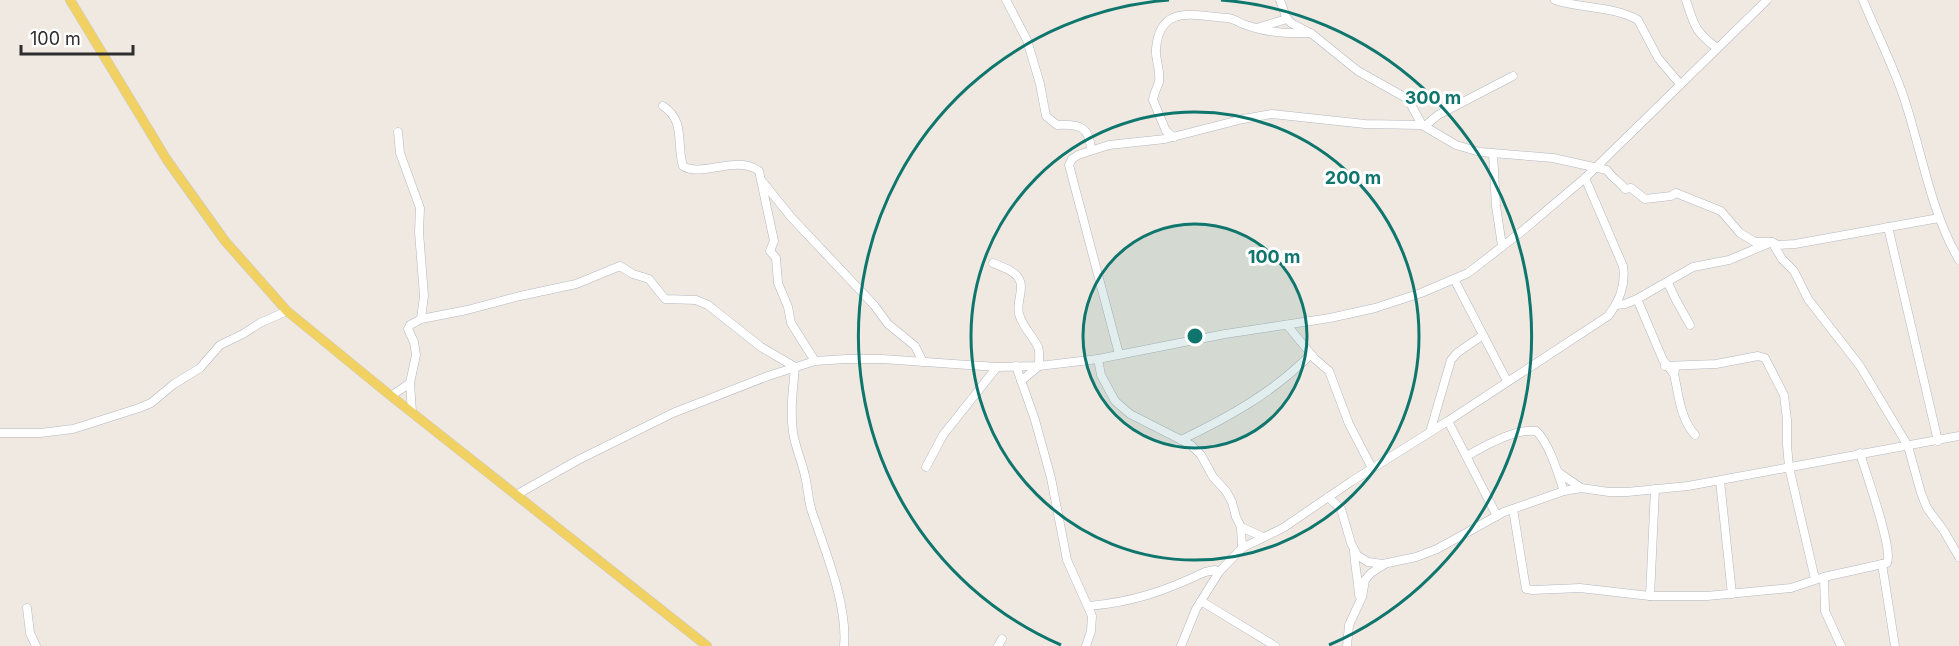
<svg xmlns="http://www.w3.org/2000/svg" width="1959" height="646" font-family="Inter,sans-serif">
<rect width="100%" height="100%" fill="#efe9e1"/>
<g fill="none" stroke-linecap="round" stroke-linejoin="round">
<g stroke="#b4b7c1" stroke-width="9">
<g id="minor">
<path d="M1006,0L1027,40L1040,84L1046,116L1057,125C1079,124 1089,126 1091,149"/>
<polyline points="1280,0 1286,17 1291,23 1312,34 1358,71 1408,99 1422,125"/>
<path d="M1555,0C1582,9 1614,6 1638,20L1658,58L1680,84"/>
<path d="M1686,0C1694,25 1695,32 1717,48"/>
<path d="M1863,0C1876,32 1893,65 1904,98C1922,152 1930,210 1959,260"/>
<polyline points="1260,27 1287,19"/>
<path d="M663,106C686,121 676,144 683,166C700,178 738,154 759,171L774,241L770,251L776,258L778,283L788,307L791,323L815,361"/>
<polyline points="1425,126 1438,115 1513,76"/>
<polyline points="398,132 400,153 420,208 419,232 424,296 421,319"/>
<path d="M1174,137L1166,131L1153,100C1154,93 1157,88 1159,82C1161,70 1155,60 1156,49C1160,3 1194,16 1228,18C1235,19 1239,23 1246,25C1267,33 1289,34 1310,33"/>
<polyline points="1493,154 1496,206 1502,246"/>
<polyline points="762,181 791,217 874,305 888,324 915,346 923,362"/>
<polyline points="1888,227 1938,441"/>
<path d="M993,263C1002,267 1016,271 1020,281C1024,290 1016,302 1019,314C1023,328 1033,336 1038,347C1040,352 1039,360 1039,366L1021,381"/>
<polyline points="1454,279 1507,381"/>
<polyline points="1668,283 1676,300 1690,325"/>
<polyline points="1637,299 1663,360 1674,374"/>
<polyline points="1616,305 1625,304 1637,299 1693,267 1729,260 1772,242 1778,245 1795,244 1939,218"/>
<polyline points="1287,325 1315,359 1329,371 1349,424 1372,468"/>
<path d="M1119,354L1069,165L1072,159L1078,155L1109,145L1165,139L1243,119L1272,114L1365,124L1422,125L1456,145L1480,152L1553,158L1607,170C1612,178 1619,181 1625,189L1631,188L1645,199L1671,196L1676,193L1721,211L1740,233L1755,242H1772L1782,259L1794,271L1808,299L1860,366L1908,446L1921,493L1927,508L1944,531L1959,557"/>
<polyline points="1098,359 1101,375 1115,401 1130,414 1191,445 1201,455 1213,477 1226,491 1232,502 1236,517 1241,527 1242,548"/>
<polyline points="1016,366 1035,420 1051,478 1067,560 1092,616 1091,631 1086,646"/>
<polyline points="1665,366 1716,364 1758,356 1765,358 1784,395 1787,420 1787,445 1789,467 1815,579"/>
<path d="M1675,370L1674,374C1679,396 1680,418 1695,435"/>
<polyline points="391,396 410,383"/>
<path d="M412,412L410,383L416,355L414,342L408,329L410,325L421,319L467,310L520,296L576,284L620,266L633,274L649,279L665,299L696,300L708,305L761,347L795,367C793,388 790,411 793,432C795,447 802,461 805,476C808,488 808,500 812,512C825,550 848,606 844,646"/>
<polyline points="1448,421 1497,516"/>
<polyline points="1430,432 1451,360 1457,353 1483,335"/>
<polyline points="0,433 40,433 73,429 139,408 151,403 174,384 200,368 220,345 243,334 260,323 287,311"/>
<path d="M1181,440C1229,417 1274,392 1311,354"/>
<path d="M1467,456C1484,446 1516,428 1536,431C1549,442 1558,474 1564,491"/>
<polyline points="926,467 943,435 997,367"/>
<polyline points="1558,472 1581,488"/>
<polyline points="1720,481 1732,594"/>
<polyline points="516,495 578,460 673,413 768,376 815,361 846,359 882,359 997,367 1039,366 1098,359 1225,334 1330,318 1375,308 1421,293 1468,273 1521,232 1585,178 1767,0"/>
<polyline points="1328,497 1341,509 1351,543 1357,555 1368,562 1383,564 1416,557 1437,549 1504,512 1564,491 1581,488 1609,492 1627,492 1688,486 1959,436"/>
<polyline points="1513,509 1526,589 1533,590 1580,588 1650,596 1655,489"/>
<polyline points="1241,527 1263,537"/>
<path d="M1354,551C1355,566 1358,580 1359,595"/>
<polyline points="1882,564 1895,646"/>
<polyline points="1824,577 1825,611 1841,646"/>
<path d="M1650,596H1707L1791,588L1824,577L1887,563C1894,550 1865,471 1860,453"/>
<polyline points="1201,601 1275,646"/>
<path d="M1089,606C1133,602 1165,591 1205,572L1215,570L1219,572"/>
<polyline points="27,608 30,633 36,646"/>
<polyline points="998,646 1002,639"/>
<path d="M1181,646L1196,609L1219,572L1242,548L1283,528L1352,481L1448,421L1608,316C1619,302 1626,284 1623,266L1585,178"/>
<polyline points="1347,646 1349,625 1362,597 1365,580 1371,573 1385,564"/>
</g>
</g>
<g stroke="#c9c9c9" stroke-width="10">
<polyline id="major" points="70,0 167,160 225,241 287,311 391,396 707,646"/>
</g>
<use href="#minor" stroke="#fff" stroke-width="8"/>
<use href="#major" stroke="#f2d163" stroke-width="9"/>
</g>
<circle cx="1195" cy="336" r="112" fill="#0f766e" fill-opacity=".12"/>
<g fill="none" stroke="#0f766e" stroke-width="3">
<circle cx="1195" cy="336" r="112"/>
<circle cx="1195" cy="336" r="224"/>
<path d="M1061 645A337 337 0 0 1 1169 0M1221 0A337 337 0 0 1 1329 645"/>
</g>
<circle cx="1195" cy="336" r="9" fill="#0f766e" stroke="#fff" stroke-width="3"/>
<g font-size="18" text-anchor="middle" font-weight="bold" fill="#0f766e" stroke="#fff" stroke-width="6" stroke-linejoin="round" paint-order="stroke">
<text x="1433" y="104">300 m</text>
<text x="1353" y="184">200 m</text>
<text x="1274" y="263">100 m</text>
</g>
<path d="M21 45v9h112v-9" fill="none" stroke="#2e2e2e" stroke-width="3"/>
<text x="30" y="45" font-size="18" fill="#2e2e2e" stroke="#ffffff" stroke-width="4.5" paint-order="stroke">100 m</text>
</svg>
